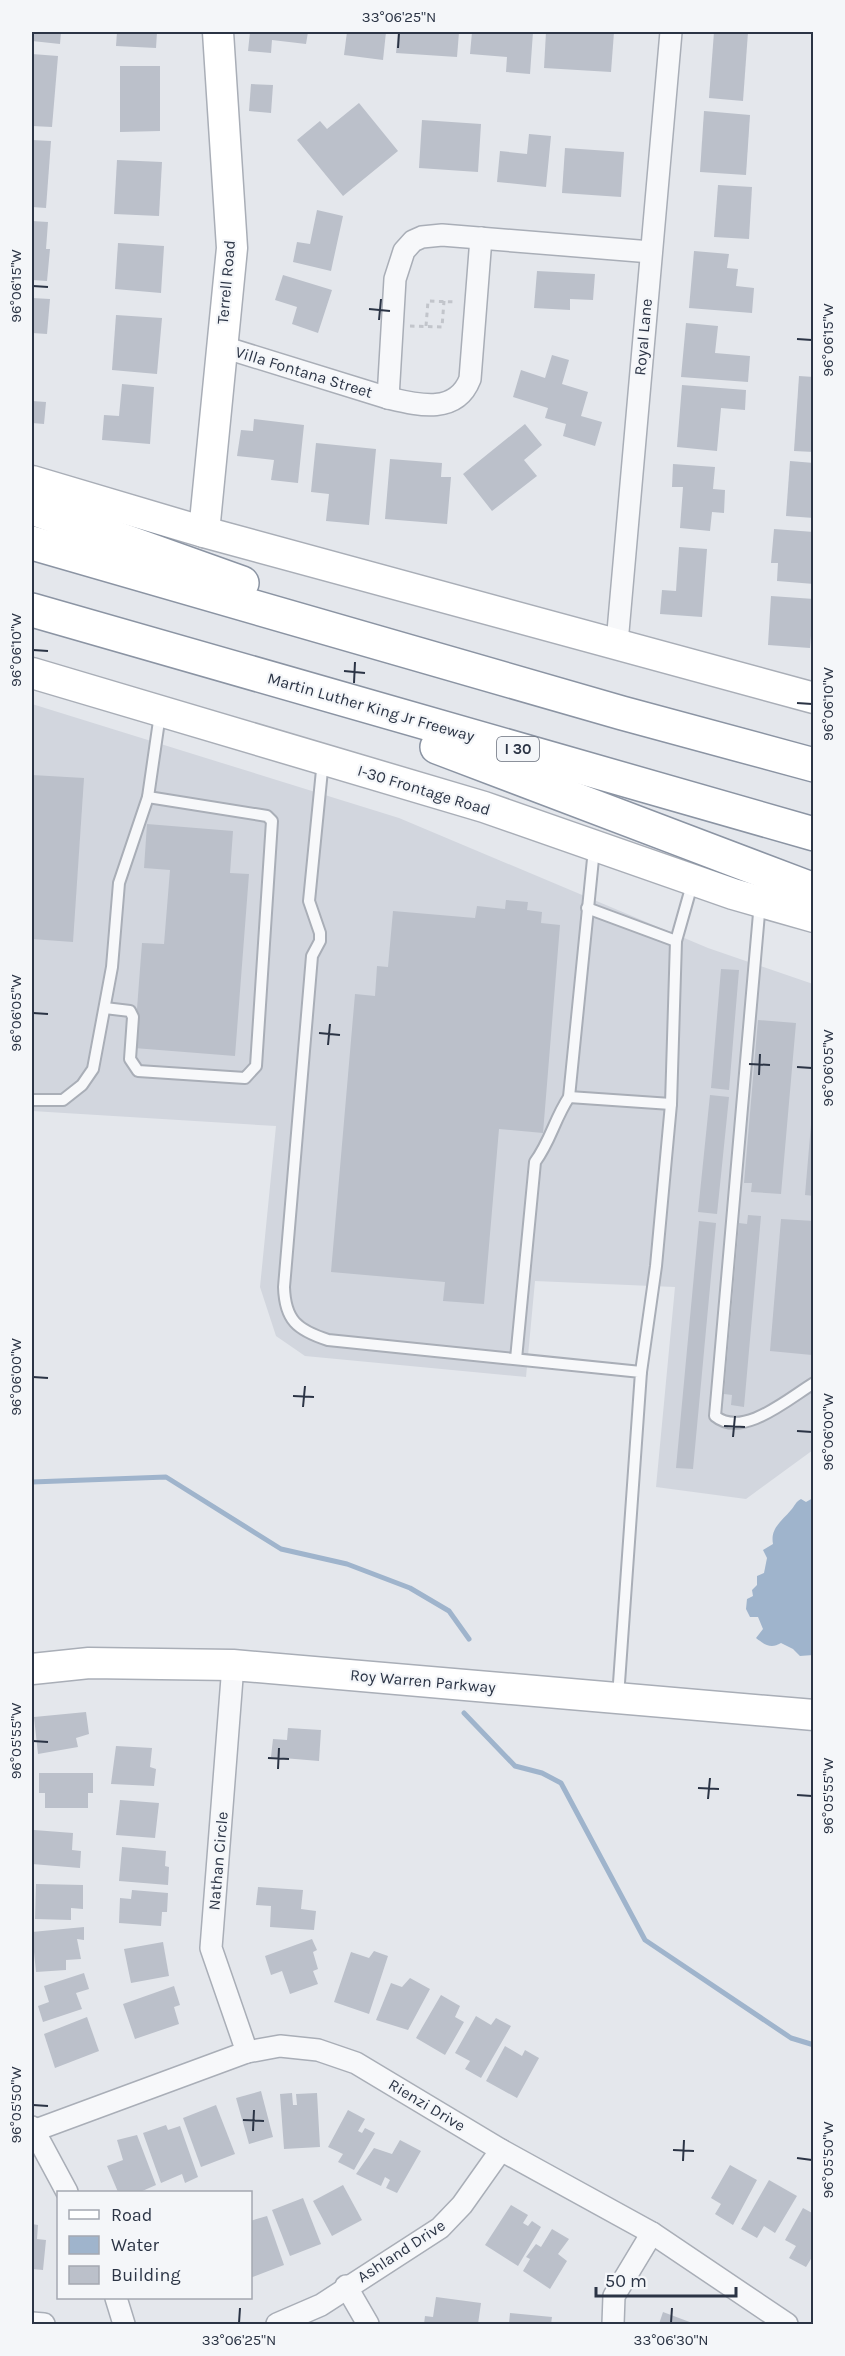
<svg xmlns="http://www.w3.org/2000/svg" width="845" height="2356" font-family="Karla,sans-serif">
<rect width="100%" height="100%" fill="#e4e7ec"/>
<polygon fill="#d2d6de" points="32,704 399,818 708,948 813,984 813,1450 746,1499 656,1487 675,1287 535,1281 526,1377 305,1356 276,1336 260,1287 276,1126 32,1111"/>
<path fill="#9fb4cc" d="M813,1498V1655L800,1656L793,1649L781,1643C771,1649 765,1645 756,1638L763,1629L758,1617H750L746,1609L747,1599L753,1596L752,1590L757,1585V1576L764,1573L767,1558L763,1550L773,1544C770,1528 782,1521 791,1510C795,1506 795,1502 801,1499L806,1502Z"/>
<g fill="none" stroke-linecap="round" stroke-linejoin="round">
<g stroke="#9fb4cc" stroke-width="5">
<polyline points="32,1482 166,1477 281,1549 347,1564 410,1588 449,1611 469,1639"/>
<polyline points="464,1713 515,1766 542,1773 561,1783 645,1940 791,2038 814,2045"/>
</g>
</g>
<g fill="#bbc0ca">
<polygon points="32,32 61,32 60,44 32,41"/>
<polygon points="117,32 157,32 156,48 116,46"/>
<polygon points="250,32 308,32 306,44 272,40 271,53 248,51"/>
<polygon points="347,32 386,32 383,60 344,55"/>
<polygon points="398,32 459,32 457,57 396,53"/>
<polygon points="472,32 533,32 530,74 506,72 507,57 470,54"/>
<polygon points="546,32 614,32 611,72 544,68"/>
<polygon points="714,32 748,32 743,101 709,98"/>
<polygon points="32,54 58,56 52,127 32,126"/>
<polygon points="120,66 160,66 160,131 120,132"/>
<polygon points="251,84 273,85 271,113 249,111"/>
<polygon points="359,103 398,151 343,196 297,140 320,121 327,129"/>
<polygon points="704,111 750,115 746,175 700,172"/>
<polygon points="422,120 481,124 478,172 419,168"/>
<polygon points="529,134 551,136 546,187 497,182 500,151 527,154"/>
<polygon points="32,140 51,141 46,208 32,207"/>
<polygon points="565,148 624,152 621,197 562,193"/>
<polygon points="117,160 162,162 159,216 114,214"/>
<polygon points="718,185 752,187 749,239 714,237"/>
<polygon points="317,210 343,216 331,271 293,262 297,242 310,244"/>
<polygon points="32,221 48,222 46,249 50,249 47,281 32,280"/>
<polygon points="118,243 164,246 161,293 115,289"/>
<polygon points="694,251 729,254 727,268 738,269 736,286 754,288 752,313 689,308"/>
<polygon points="537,271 595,274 593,300 570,299 570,310 534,308"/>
<polygon points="283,275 332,290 318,333 292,324 297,307 275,300"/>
<polygon points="32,298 50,299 47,334 32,333"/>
<polygon points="116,315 162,318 157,374 112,370"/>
<polygon points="686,323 718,326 715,353 750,356 748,382 681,377"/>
<polygon points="552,355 569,360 562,384 588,392 581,416 602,422 595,446 563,436 566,424 545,418 548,408 513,397 521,370 545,378"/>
<polygon points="799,376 814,377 814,452 794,451"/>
<polygon points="122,384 154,387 150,444 102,440 104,415 119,416"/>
<polygon points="682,385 746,390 745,410 721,408 717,451 677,447"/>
<polygon points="32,401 46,402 44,424 32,423"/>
<polygon points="254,419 304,425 298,483 271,480 274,460 237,456 241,430 253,431"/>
<polygon points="525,424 542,445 524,460 537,476 492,511 463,474"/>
<polygon points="316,443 376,449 369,525 326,521 329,494 311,492"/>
<polygon points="390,459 442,463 441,477 451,477 447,524 385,519"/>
<polygon points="790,461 814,463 814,518 786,516"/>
<polygon points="673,464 715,467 713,489 725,490 724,513 712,512 710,531 680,528 683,487 672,487"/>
<polygon points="774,529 814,532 814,584 777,581 778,563 771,563"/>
<polygon points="679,547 707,549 702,617 660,614 662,590 676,591"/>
<polygon points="771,596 814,599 810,648 768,645"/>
<polygon points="32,775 84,778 73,942 32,939"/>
<polygon points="147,824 233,831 230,873 249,874 235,1056 134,1048 142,943 164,944 170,870 144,868"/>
<polygon points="506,900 528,902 527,910 542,912 541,923 560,925 543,1133 499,1129 484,1304 443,1301 445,1282 331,1272 355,994 375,996 377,966 388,967 393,911 475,918 477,906 505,909"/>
<polygon points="721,969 739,970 729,1090 711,1088"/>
<polygon points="758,1020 796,1023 781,1194 751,1192 752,1183 744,1183"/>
<polygon points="710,1095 729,1097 717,1214 698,1212"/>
<polygon points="812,1113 814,1113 814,1196 805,1195"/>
<polygon points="748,1215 761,1216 744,1407 731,1405 732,1395 724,1394 739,1223 747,1224"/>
<polygon points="781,1219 814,1221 812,1355 770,1351"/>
<polygon points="699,1221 716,1223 693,1469 676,1468"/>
<polygon points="86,1712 89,1734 76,1738 78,1747 38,1754 34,1717"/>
<polygon points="288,1728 321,1730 319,1761 271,1757 273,1739 287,1740"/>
<polygon points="116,1746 152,1748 150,1767 156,1769 154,1786 111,1784"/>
<polygon points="39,1773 93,1773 93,1793 88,1793 88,1808 45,1808 45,1793 39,1793"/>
<polygon points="120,1800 159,1803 155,1838 116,1835"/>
<polygon points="34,1830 73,1833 72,1850 81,1851 80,1868 32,1864"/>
<polygon points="122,1847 166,1851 165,1866 169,1867 168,1885 119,1881"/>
<polygon points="36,1884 83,1885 83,1909 71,1908 71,1920 35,1919"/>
<polygon points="258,1887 303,1890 301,1909 316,1911 314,1930 270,1927 271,1906 256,1905"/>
<polygon points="132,1890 168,1893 167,1912 162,1912 161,1926 119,1923 120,1898 131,1899"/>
<polygon points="84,1927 84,1940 77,1939 81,1959 66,1960 66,1970 36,1972 32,1932"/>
<polygon points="312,1939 317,1950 313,1952 318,1969 313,1971 318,1984 290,1994 282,1971 271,1975 265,1956"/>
<polygon points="163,1942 169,1976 131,1983 124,1949"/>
<polygon points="374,1951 388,1956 369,2014 334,2002 351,1952 369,1958"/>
<polygon points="84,1973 89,1989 76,1993 82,2009 43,2022 38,2006 49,2002 44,1986"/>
<polygon points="410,1978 430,1989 408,2030 376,2020 391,1983 402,1987"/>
<polygon points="174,1986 180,2005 174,2007 179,2024 135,2039 123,2004"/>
<polygon points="441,1995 460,2006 455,2017 464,2022 445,2055 416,2038"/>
<polygon points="476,2016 491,2025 496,2018 511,2026 481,2078 465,2069 470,2061 455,2053"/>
<polygon points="87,2017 99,2051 55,2068 44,2034"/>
<polygon points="505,2046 522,2056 525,2050 539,2058 517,2098 486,2081"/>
<polygon points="261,2091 273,2137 249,2144 236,2098"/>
<polygon points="292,2093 293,2105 297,2105 296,2094 317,2093 320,2147 284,2149 280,2094"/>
<polygon points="216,2105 235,2154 201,2167 183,2118"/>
<polygon points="348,2110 365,2119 358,2131 362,2133 365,2128 375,2133 354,2170 338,2162 343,2154 328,2147"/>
<polygon points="166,2125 168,2130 180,2126 198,2177 185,2183 182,2174 161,2183 143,2133"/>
<polygon points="137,2135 156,2185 140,2192 118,2192 107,2166 123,2160 117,2140"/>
<polygon points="400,2140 421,2151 397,2193 386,2188 390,2180 385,2177 381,2186 356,2174 374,2148 392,2154"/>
<polygon points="730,2165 757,2180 733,2225 715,2214 721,2204 711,2198"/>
<polygon points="769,2180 797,2196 775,2233 764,2226 757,2238 741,2229"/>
<polygon points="343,2185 362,2220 332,2236 313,2201"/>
<polygon points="303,2198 321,2244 290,2256 272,2210"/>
<polygon points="511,2205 528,2215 523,2223 528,2226 532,2221 541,2227 518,2266 485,2245"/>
<polygon points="803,2208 814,2214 814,2254 806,2267 789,2258 796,2246 785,2240"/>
<polygon points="267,2216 284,2265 250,2278 250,2221"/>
<polygon points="32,2224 38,2225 37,2239 46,2240 43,2270 32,2269"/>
<polygon points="552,2229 569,2239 558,2254 567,2261 550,2289 523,2271 530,2259 526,2257 536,2244 541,2247"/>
<polygon points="436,2297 481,2303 478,2324 424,2324 425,2316 433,2317"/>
<polygon points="663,2312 695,2324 659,2324"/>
<polygon points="510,2313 552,2317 551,2324 509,2324"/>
</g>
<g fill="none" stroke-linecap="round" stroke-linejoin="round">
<g stroke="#a9aeb7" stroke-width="14">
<g id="lane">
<path d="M323,760L309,901L320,933V941L312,956L284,1287C285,1320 297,1330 328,1340L641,1372L618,1697"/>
<path d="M760,902L715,1416C743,1439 789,1398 814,1383"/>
<polyline points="587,908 676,941"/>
<polyline points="105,1008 130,1011 133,1017 130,1059 138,1071 245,1078 256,1066 272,821 267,816 148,797"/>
<polyline points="569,1097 671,1104"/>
<polyline points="32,1100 63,1100 82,1085 93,1069 112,967 119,883 148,797 160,714"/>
<path d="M516,1359L535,1162C551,1140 554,1120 569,1097L594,849"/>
<polyline points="641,1372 656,1266 671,1104 676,941 693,881"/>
</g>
</g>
<g stroke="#a9aeb7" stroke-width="24">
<g id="street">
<path d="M220,346L388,398C418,405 456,415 470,379L481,238"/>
<polyline points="388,398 395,279 404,251 413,241 422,237 442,235 651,252"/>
<polyline points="617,643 671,32"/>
<polyline points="233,1665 211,1948 247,2052"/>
<polyline points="32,2127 67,2192"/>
<polyline points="33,2131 247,2052 280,2046 318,2050 356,2063 501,2150 652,2233 787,2324"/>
<polyline points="346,2286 368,2324"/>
<polyline points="116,2298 124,2324"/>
<polyline points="32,2323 44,2324"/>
<polyline points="277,2324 321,2305 440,2228 462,2205 501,2150"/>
<polyline points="613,2324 614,2296 652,2233"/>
</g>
</g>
<g stroke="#a9aeb7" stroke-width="33">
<g id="secondary">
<polyline points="32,481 204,532 814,698"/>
<polyline points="204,532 232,248 218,32"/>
<polyline points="32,673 484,807 733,894 814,917"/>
<polyline points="32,1669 89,1663 233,1665 814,1715"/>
</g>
</g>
<g stroke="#8b94a3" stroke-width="36">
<g id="highway">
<polyline points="32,508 242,583"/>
<polyline points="32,543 622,713 814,765"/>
<polyline points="32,610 814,834"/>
<polyline points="437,747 814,890"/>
</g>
</g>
<g stroke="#c2c5cb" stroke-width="3" stroke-dasharray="4.5 4.5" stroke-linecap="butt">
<polyline points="410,326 442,327 444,301"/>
<polyline points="426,326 428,301 456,302"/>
</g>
<use href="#lane" stroke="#f7f8fa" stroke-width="10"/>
<use href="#street" stroke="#f7f8fa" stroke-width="21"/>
<use href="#secondary" stroke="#fff" stroke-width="30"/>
<use href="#highway" stroke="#fff" stroke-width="33"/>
</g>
<path fill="none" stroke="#2b3445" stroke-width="2" d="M398,48L399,33M33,286L48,287M369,309L390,311M379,320L381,299M797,339L812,340M33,650L48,651M344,671L365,673M354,683L355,662M797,703L812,704M33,1013L48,1014M319,1033L340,1035M328,1045L330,1024M749,1064L770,1065M797,1067L812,1068M759,1075L760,1054M33,1377L48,1378M293,1396L314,1397M303,1407L305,1386M724,1426L745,1427M797,1431L812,1432M733,1437L735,1416M33,1741L48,1742M268,1758L289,1759M278,1769L279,1748M698,1788L719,1789M797,1795L812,1796M708,1799L710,1778M33,2105L48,2106M243,2120L264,2121M253,2131L254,2110M673,2150L694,2151M797,2158L812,2160M683,2161L684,2140M239,2323L240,2308M671,2323L672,2308"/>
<g text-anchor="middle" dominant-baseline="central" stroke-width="4.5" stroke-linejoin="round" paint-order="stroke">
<rect fill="#f4f6f9" stroke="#676e7b" stroke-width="1.5" x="497" y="737" width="42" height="24" rx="4.5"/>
<g font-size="15" font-weight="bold" fill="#2b3445">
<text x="518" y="749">I 30</text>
</g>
<g font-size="16" fill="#2b3445" stroke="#f4f6f9">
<text transform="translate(226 282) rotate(-85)">Terrell Road</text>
<text transform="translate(643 337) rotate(-85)">Royal Lane</text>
<text transform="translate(304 372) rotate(17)">Villa Fontana Street</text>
<text transform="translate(371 707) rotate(16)">Martin Luther King Jr Freeway</text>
<text transform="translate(424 790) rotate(17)">I-30 Frontage Road</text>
<text transform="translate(423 1681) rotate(5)">Roy Warren Parkway</text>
<text transform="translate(218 1861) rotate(-85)">Nathan Circle</text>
<text transform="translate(427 2105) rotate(31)">Rienzi Drive</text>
<text transform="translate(401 2251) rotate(-33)">Ashland Drive</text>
</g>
</g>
<rect width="845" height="2356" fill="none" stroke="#f4f6f9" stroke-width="66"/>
<rect x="57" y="2191" width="195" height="108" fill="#f4f6f9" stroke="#a4a8b1" stroke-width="1.5"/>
<rect x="69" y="2210" width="30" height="9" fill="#ffffff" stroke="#a4a8b1" stroke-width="1.5"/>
<text x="111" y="2221" font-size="18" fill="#2b3445">Road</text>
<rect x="69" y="2236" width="30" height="18" fill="#9fb4cc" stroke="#a4a8b1" stroke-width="1.5"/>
<text x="111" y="2251" font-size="18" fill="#2b3445">Water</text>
<rect x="69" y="2266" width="30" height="18" fill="#bbc0ca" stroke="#a4a8b1" stroke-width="1.5"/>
<text x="111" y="2281" font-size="18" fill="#2b3445">Building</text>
<path d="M596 2287v9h140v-9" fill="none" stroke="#2b3445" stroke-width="3"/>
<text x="605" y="2287" font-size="18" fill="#2b3445" stroke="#f4f6f9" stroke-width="4.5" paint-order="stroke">50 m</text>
<rect x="33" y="33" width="779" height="2290" fill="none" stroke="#2b3445" stroke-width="2"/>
<g font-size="15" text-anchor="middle" fill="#2b3445">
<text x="399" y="22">33°06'25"N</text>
<text transform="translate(16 286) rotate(-90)" y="5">96°06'15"W</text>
<text transform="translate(828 340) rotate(-90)" y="5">96°06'15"W</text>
<text transform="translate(16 650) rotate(-90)" y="5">96°06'10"W</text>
<text transform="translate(828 704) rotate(-90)" y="5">96°06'10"W</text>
<text transform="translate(16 1013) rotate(-90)" y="5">96°06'05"W</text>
<text transform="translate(828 1068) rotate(-90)" y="5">96°06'05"W</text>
<text transform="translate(16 1377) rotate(-90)" y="5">96°06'00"W</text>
<text transform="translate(828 1432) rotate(-90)" y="5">96°06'00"W</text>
<text transform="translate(16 1741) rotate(-90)" y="5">96°05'55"W</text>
<text transform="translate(828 1796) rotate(-90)" y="5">96°05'55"W</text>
<text transform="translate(16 2105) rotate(-90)" y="5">96°05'50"W</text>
<text transform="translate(828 2160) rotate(-90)" y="5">96°05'50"W</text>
<text x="239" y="2345">33°06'25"N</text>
<text x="671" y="2345">33°06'30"N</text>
</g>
</svg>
